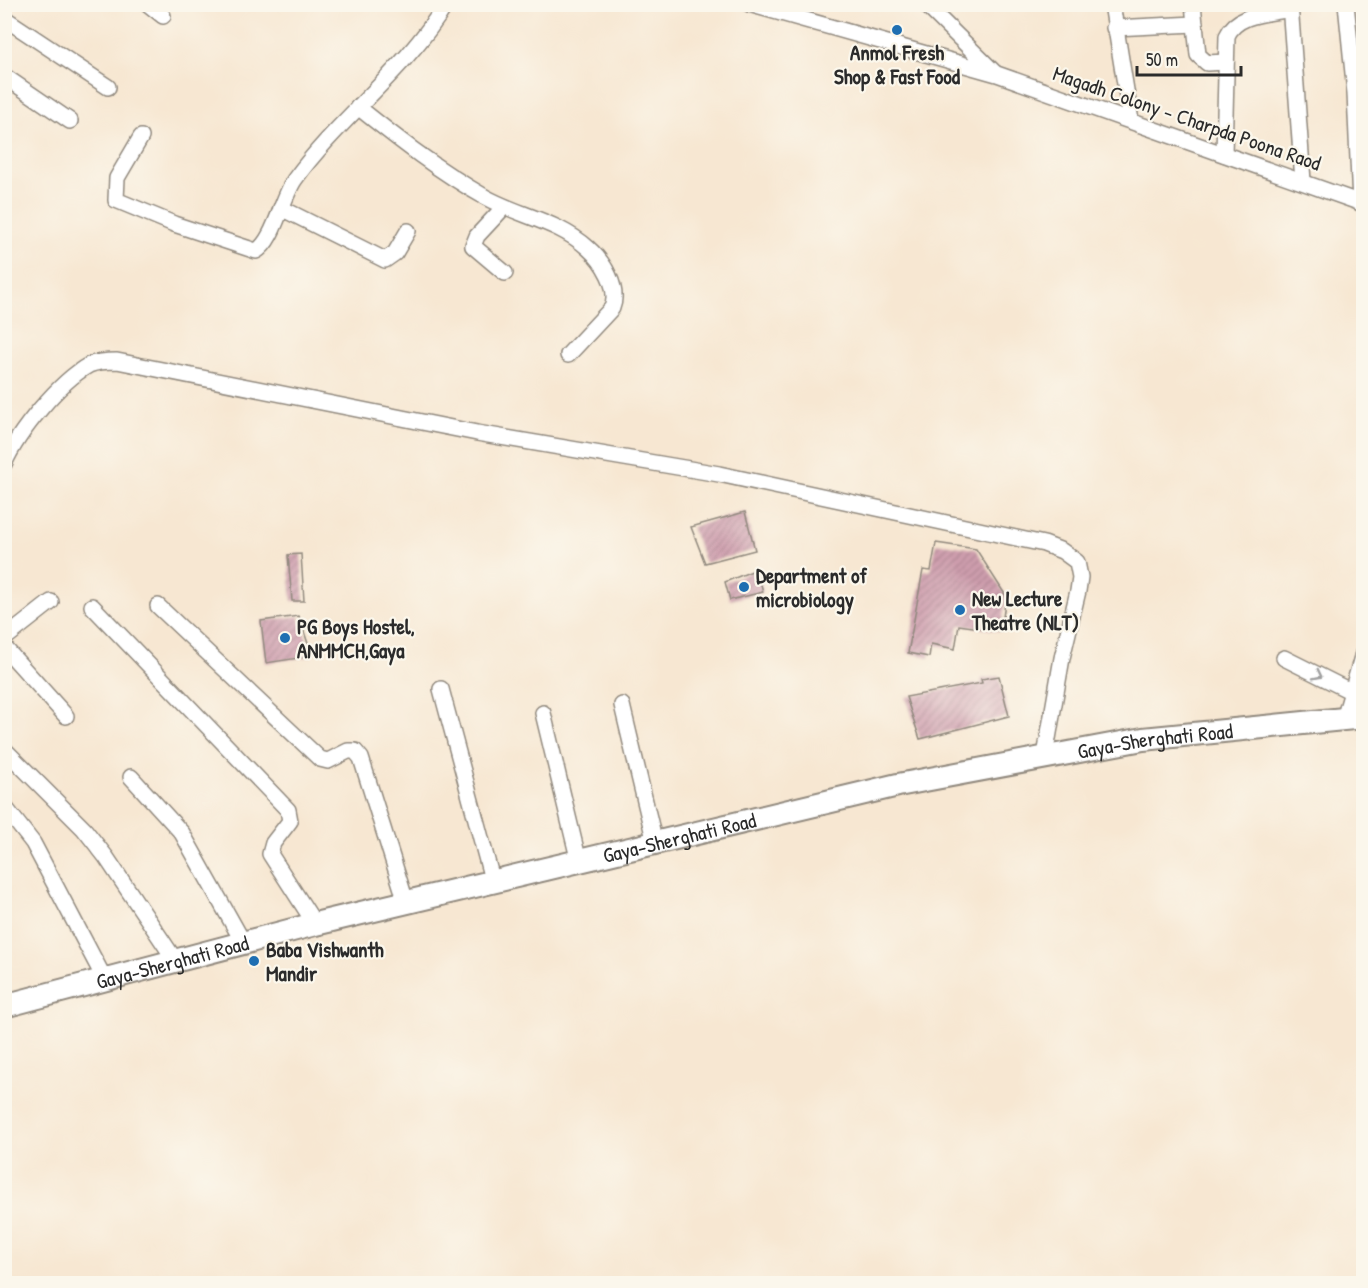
<svg xmlns="http://www.w3.org/2000/svg" width="1368" height="1288" font-family="'Patrick Hand',sans-serif">
<defs>
<pattern id="building-hatch" width="6" height="6" patternUnits="userSpaceOnUse" patternTransform="scale(1.5)"><rect width="6" height="6" fill="#cf9eae"/><path d="M-1 1l2-2M0 6l6-6M5 7l2-2" fill="none" stroke="#a8818e"/></pattern>
</defs>
<rect width="100%" height="100%" fill="#fbf7ec"/>
<filter id="ink" filterUnits="userSpaceOnUse"><feTurbulence type="fractalNoise" baseFrequency=".0167" numOctaves="2"/><feDisplacementMap in="SourceGraphic" scale="12" xChannelSelector="R" yChannelSelector="G"/><feConvolveMatrix kernelMatrix="1 2 1 2 8 2 1 2 1" color-interpolation-filters="sRGB"/></filter>
<filter id="wash" filterUnits="userSpaceOnUse"><feTurbulence type="fractalNoise" baseFrequency=".008" numOctaves="4" result="noise"/><feDisplacementMap in="SourceGraphic" scale="24" xChannelSelector="R" yChannelSelector="G"/><feGaussianBlur stdDeviation="1.35" result="paint"/><feColorMatrix in="noise" values="0 0 0 0 0 0 0 0 0 0 0 0 0 0 0 0 0 1.4 0 .05"/><feComposite in="paint" operator="in"/></filter>
<g filter="url(#wash)">
<rect width="100%" height="100%" fill="#f7e7d2"/>
<g id="blocks">
<g fill="url(#building-hatch)">
<polygon points="745,512 755,550 705,563 691,527"/>
<polygon points="936,543 976,549 1006,596 1001,631 959,625 955,649 931,644 929,657 908,653 923,570 931,571"/>
<polygon points="301,554 304,601 292,601 288,555"/>
<polygon points="757,569 763,592 730,600 725,582"/>
<polygon points="299,616 312,656 266,663 261,621"/>
<polygon points="999,676 1009,716 920,739 906,697 982,683 981,679"/>
</g>
</g>
</g>
<g filter="url(#ink)">
<use href="#blocks" fill-opacity="0" stroke="#91897e" stroke-width="1.5"/>
<g fill="none" stroke-linecap="round" stroke-linejoin="round">
<g stroke="#91897e" stroke-width="18">
<g id="street">
<polyline points="148,4 163,16"/>
<polyline points="749,4 997,74 1364,204"/>
<polyline points="925,4 994,72"/>
<polyline points="1112,4 1131,121"/>
<polyline points="1193,4 1198,55 1207,63 1226,62"/>
<polyline points="1290,4 1303,181"/>
<polyline points="1346,4 1355,93 1360,203"/>
<polyline points="4,18 108,87"/>
<polyline points="1114,28 1195,24"/>
<polyline points="4,76 70,121"/>
<path d="M358,107C399,140 439,171 485,197C519,216 558,221 588,248C603,261 620,288 612,308L568,355"/>
<path d="M141,137L117,178L116,200L174,224L256,251C274,242 282,197 295,179C340,117 406,70 446,4"/>
<path d="M1224,154L1227,36C1237,13 1268,14 1291,9"/>
<polyline points="504,207 477,236 473,246 505,273"/>
<polyline points="281,208 385,260 395,253 408,231"/>
<path d="M4,464C18,432 59,382 89,365C98,361 108,361 117,361L477,433L719,474L1044,544L1062,551L1077,562L1080,577L1078,591L1062,658L1045,756"/>
<polyline points="92,606 288,810 290,821 273,843 270,854 315,924"/>
<polyline points="158,606 320,759 328,761 348,751 355,751 361,758 406,902"/>
<polyline points="4,639 51,602"/>
<polyline points="4,647 66,716"/>
<polyline points="1284,658 1352,692"/>
<polyline points="441,689 493,883"/>
<polyline points="622,705 655,843"/>
<polyline points="543,713 579,862"/>
<polyline points="1344,719 1364,650"/>
<polyline points="4,749 84,829 106,857 175,960"/>
<polyline points="131,777 182,833 243,942"/>
<polyline points="4,806 33,843 104,978"/>
</g>
</g>
<g stroke="#91897e" stroke-width="26">
<g id="secondary">
<path id="s1" d="M4,1006L315,924L898,785L1143,739L1364,717"/>
</g>
</g>
<use href="#street" stroke="#fff" stroke-width="15"/>
<use href="#secondary" stroke="#fff" stroke-width="22"/>
</g>
<defs><path id="oneway-chevron" d="M-2-3.5L2.5 0L-2 3.5" fill="none" stroke-width="1.6" stroke-linecap="round" stroke-linejoin="round" transform="scale(1.5)"/></defs>
<use stroke="#a0a0a0" href="#oneway-chevron" transform="translate(1318 675) rotate(27)"/>
</g>
<g fill="#1f6fb2" stroke="#fbf7ec" stroke-width="2">
<circle cx="897" cy="30" r="6"/>
<circle cx="744" cy="587" r="6"/>
<circle cx="960" cy="610" r="6"/>
<circle cx="285" cy="638" r="6"/>
<circle cx="254" cy="961" r="6"/>
</g>
<g text-anchor="middle" dominant-baseline="central" stroke-width="4.5" stroke-linejoin="round" paint-order="stroke">
<g font-size="21" font-weight="bold" fill="#2b2b2b" stroke="#fbf7ec" text-anchor="start">
<text x="897" y="52" text-anchor="middle">Anmol Fresh<tspan x="897" dy="24">Shop &amp; Fast Food</tspan></text>
<text x="756" y="575">Department of<tspan x="756" dy="24">microbiology</tspan></text>
<text x="972" y="598">New Lecture<tspan x="972" dy="24">Theatre (NLT)</tspan></text>
<text x="297" y="626">PG Boys Hostel,<tspan x="297" dy="24">ANMMCH,Gaya</tspan></text>
<text x="266" y="949">Baba Vishwanth<tspan x="266" dy="24">Mandir</tspan></text>
</g>
<g font-size="21" fill="#2b2b2b" stroke="#fbf7ec">
<text transform="translate(1187 118) rotate(19)">Magadh Colony - Charpda Poona Raod</text>
<text stroke="none"><textPath href="#s1" startOffset="1182">Gaya-Sherghati Road</textPath></text>
<text stroke="none"><textPath href="#s1" startOffset="696">Gaya-Sherghati Road</textPath></text>
<text stroke="none"><textPath href="#s1" startOffset="174">Gaya-Sherghati Road</textPath></text>
</g>
</g>
<rect width="1368" height="1288" fill="none" stroke="#fbf7ec" stroke-width="24"/>
<path d="M1137 66v9h104v-9" fill="none" stroke="#2b2b2b" stroke-width="3"/>
<text x="1146" y="66" font-size="18" fill="#2b2b2b" stroke="#fbf7ec" stroke-width="4.5" paint-order="stroke">50 m</text>
</svg>
